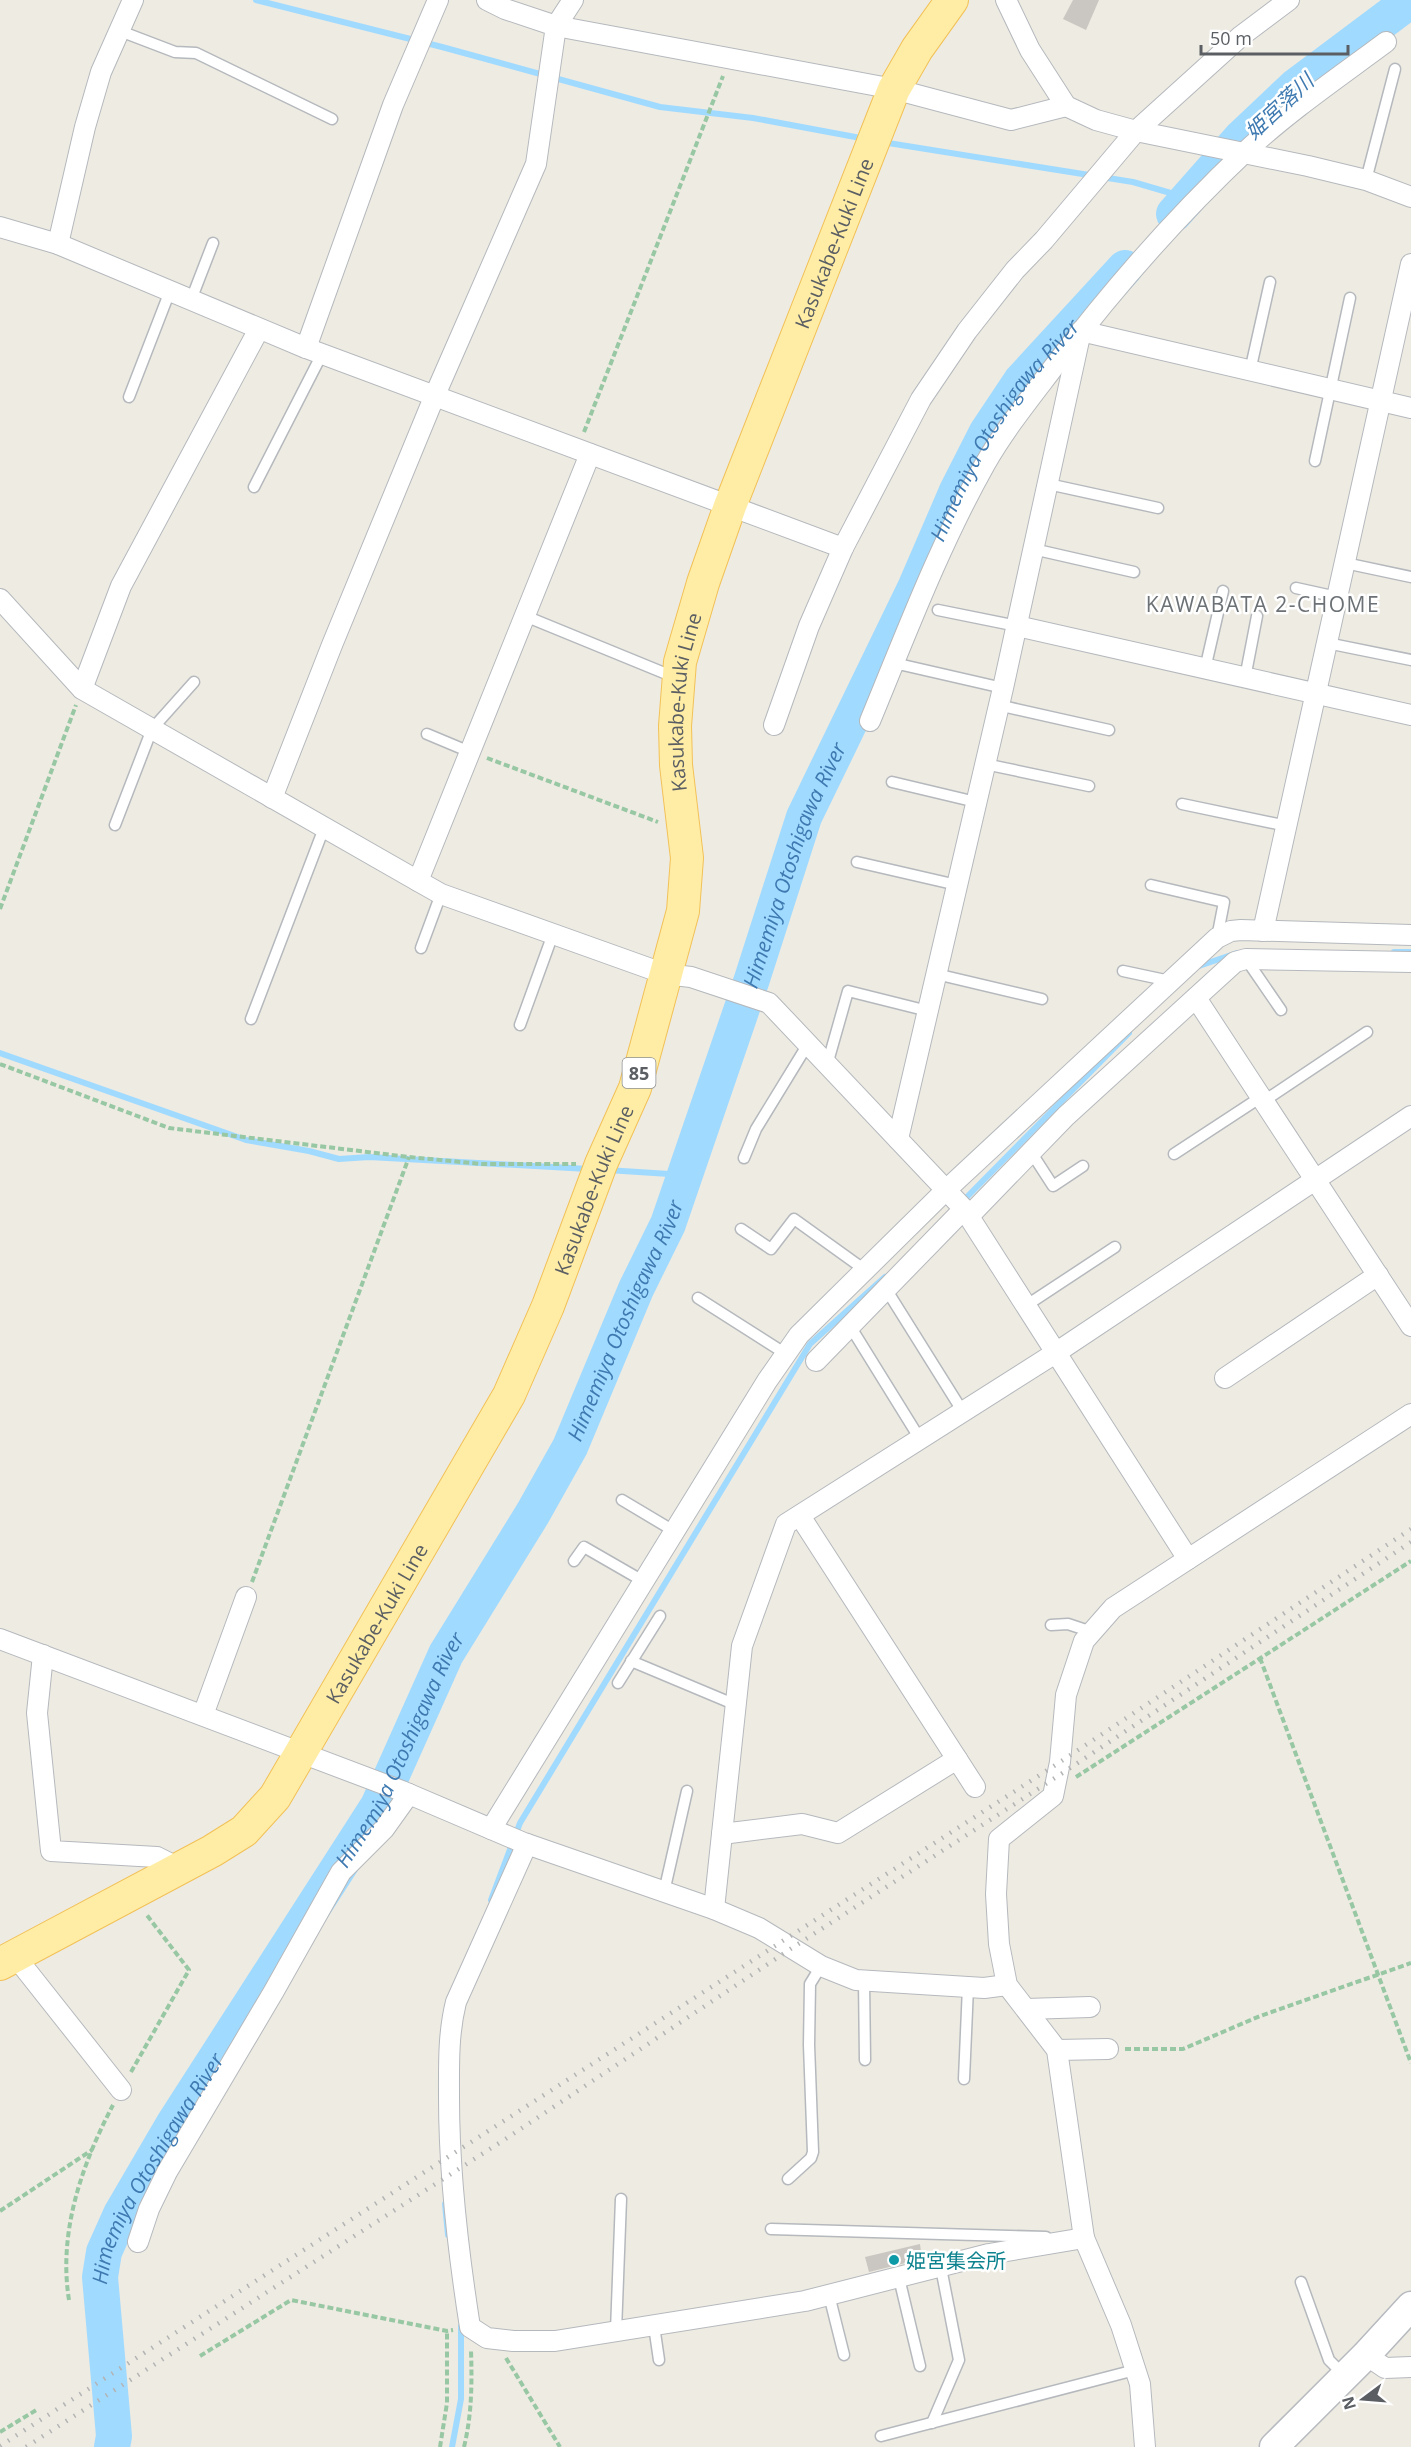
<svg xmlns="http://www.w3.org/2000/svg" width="1411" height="2447" font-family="'Open Sans','Noto Sans JP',sans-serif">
<rect width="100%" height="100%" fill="#eeebe2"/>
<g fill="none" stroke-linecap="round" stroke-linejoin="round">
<g stroke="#a1daff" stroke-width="6">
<polyline points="256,0 442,47 660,107 753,118 866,139"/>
<polyline points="882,142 1133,182 1174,194 1184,200"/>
<polyline points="1394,952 1411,952"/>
<polyline points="1199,966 1237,953"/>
<polyline points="0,1053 246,1140 309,1151 339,1159 369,1157 588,1169"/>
<polyline points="607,1170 685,1175"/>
<polyline points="961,1203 1129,1033"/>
<polyline points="491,1900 520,1823 810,1344 885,1277"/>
<polyline points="445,2204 448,2235"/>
<polyline points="452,2447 461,2399 461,2326"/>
</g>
<g stroke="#a1daff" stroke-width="36">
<polyline points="1174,214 1242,137 1295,87 1411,0"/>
<path id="s1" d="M112,2447L114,2436L100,2277L104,2252L121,2214L173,2125L378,1806L446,1654L533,1513L570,1447L636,1289L668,1224L752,979L804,817L916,586L957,491L987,432L1021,381L1125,268"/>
</g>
</g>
<g fill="#cac7c2">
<polygon points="1073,0 1099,0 1086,30 1063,19"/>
<polygon points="920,2244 922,2259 869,2272 865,2257"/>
</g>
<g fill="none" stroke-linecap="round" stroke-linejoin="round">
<g stroke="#b5b9bd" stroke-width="13">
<g id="lane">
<polyline points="120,31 175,52 196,53 332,119"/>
<polyline points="1366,180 1395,69"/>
<polyline points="191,300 213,243"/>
<polyline points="1250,371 1270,282"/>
<polyline points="129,397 170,291"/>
<polyline points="1315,461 1350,298"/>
<polyline points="1048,484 1158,508"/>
<polyline points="254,487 322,354"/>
<polyline points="1033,549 1134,572"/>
<polyline points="1345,563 1411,577"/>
<polyline points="1296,588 1337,597"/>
<polyline points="938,610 1017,626"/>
<polyline points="525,616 674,677"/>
<polyline points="1327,643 1411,660"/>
<polyline points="894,663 1003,688"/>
<polyline points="1205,669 1223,591"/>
<polyline points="1245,678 1257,616"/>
<polyline points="998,705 1109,730"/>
<polyline points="427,734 470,752"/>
<polyline points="985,764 1089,786"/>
<polyline points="892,782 976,802"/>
<polyline points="1182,804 1287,826"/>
<polyline points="115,825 152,729 194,682"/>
<polyline points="857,862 957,885"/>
<polyline points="1151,885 1224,902 1217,938"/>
<polyline points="421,948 441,894"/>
<polyline points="1246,959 1281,1010"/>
<polyline points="1123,971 1170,981"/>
<polyline points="936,974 1042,999"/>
<polyline points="251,1019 324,828"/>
<polyline points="520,1025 553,934"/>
<polyline points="827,1065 848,991 928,1011"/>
<polyline points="1264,1101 1367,1032"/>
<polyline points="1031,1152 1053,1186 1083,1166"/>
<polyline points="1174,1154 1261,1097"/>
<polyline points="744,1158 756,1129 808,1044"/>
<polyline points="741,1229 771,1249 794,1219 865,1270"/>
<polyline points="886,1289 963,1412"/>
<polyline points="698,1298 786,1354"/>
<polyline points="1027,1305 1115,1247"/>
<polyline points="850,1326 920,1439"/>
<polyline points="622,1500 674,1531"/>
<polyline points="574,1561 584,1547 643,1581"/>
<polyline points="1051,1625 1068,1624 1092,1632"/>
<polyline points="631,1661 736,1705"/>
<polyline points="618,1683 660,1616"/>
<polyline points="664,1892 687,1791"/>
<polyline points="864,1980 865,2060"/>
<polyline points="964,2079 968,1987"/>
<polyline points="788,2179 811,2158 813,2152 809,2045 810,1984 821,1966"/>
<polyline points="771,2229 1046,2237"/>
<polyline points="899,2278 920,2366"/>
<polyline points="1301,2282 1329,2360 1344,2375"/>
<polyline points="829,2295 844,2355"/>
<polyline points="654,2326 659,2360"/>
<polyline points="616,2331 621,2199"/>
<polyline points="932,2423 959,2360 941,2268"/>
<polyline points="881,2436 1135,2370"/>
</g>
</g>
<g stroke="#b5b9bd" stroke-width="22">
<g id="street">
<polyline points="487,0 505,9 556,26 894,89 1011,120 1066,106"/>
<polyline points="1006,0 1030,50 1066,106 1096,120 1136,131 1308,166 1366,180 1411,197"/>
<polyline points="0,227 58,244 306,348 843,548"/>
<polyline points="58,244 85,127 101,72 133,0"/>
<polyline points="306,348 393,105 438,0"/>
<polyline points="0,599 82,689 418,881 441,894 665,974 691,977 769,1003 964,1209 1188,1559"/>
<polyline points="1017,626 1411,715"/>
<polyline points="82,689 121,586 259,329"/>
<path d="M870,721C906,634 939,546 985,464C1005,429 1031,397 1056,364C1113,289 1177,216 1246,151C1289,111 1339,77 1386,42"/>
<polyline points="774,725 809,626 843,548 921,399 967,331 1015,270 1044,240 1136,131 1241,36 1289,0"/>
<polyline points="272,798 332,645 435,395 536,164 556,26 573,0"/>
<polyline points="418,881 590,454"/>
<polyline points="1263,931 1411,264"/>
<polyline points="1196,998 1411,1326"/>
<polyline points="898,1139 1003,688 1081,331 1411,408"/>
<polyline points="970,1215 1066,1116 1235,962 1246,959 1411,962"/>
<polyline points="816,1361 964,1209"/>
<polyline points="1225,1378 1378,1275"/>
<polyline points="800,1516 975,1787"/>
<polyline points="0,1639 402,1791 524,1843 714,1909 759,1928 821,1966 856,1980 984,1988 1007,1985"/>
<polyline points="43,1655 37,1713 51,1851 157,1857 181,1869"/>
<polyline points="203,1715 246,1597"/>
<polyline points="491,1829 767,1381 799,1335 946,1190 1217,938 1231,931 1241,930 1411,935"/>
<polyline points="722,1834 802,1824 838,1833 957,1759"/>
<path d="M527,1844L456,2002C448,2034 449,2065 449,2098C449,2175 458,2251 470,2327L487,2338L513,2341H555L805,2301L989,2254L1084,2238"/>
<polyline points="714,1909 742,1646 786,1524 1057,1352 1411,1116"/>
<polyline points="15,1956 121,2090"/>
<polyline points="1026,2009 1090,2007"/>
<polyline points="1057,2050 1108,2049"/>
<polyline points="138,2242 149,2209 167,2172 274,1991 341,1872 384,1829 409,1794"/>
<polyline points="1366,2355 1385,2368 1411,2367"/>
<polyline points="1145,2447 1140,2384 1121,2325 1084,2238 1057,2050 1007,1985 999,1944 996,1894 999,1839 1053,1796 1060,1762 1066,1695 1084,1641 1113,1608 1411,1414"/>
</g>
</g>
<g stroke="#b6babf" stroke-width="31">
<polyline id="secondary" points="1274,2447 1366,2355 1411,2306"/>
</g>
<g stroke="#f2c157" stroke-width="34">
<g id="primary">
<path id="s2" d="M0,1964L212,1851L244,1831L275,1797L509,1395L548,1306L601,1164L635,1088L683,911L687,858L676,765L675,726L680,662L703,583L730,506L894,89L917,49L952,0"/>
</g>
</g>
<g stroke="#97c7a3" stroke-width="4" stroke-dasharray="6 3" stroke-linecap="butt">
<polyline points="584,432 723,76"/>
<polyline points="487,758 658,822"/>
<polyline points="0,909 76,705"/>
<polyline points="0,1064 169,1128 409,1157 482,1164 576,1164"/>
<polyline points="252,1582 409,1157"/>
<polyline points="1260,1658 1411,2063"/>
<polyline points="1076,1777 1411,1561"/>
<polyline points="1125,2049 1183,2049 1260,2016 1411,1963"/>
<polyline points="131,2072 189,1970 146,1914"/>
<polyline points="0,2211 92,2150"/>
<path d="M69,2300C58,2232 82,2164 113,2105"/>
<polyline points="200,2356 291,2300 447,2331 453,2330"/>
<polyline points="506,2358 560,2447"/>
<polyline points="0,2432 38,2409"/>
<polyline points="440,2447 447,2403 447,2331"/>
<path d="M464,2447C472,2414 472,2383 471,2350"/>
</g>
<use href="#lane" stroke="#fff" stroke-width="10"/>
<use href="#street" stroke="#fff" stroke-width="20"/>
<use href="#secondary" stroke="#fff" stroke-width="28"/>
<use href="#primary" stroke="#ffeda6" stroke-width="32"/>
<g stroke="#b3b4b4" stroke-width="4.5" stroke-dasharray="1.5 8" stroke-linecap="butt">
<polyline points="0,2446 1060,1762 1411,1529"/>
<polyline points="26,2447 507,2138 792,1948 1058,1776 1411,1542"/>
</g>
</g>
<circle fill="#0f9aa8" stroke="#fff" stroke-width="2" cx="894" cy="2260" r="6"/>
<g text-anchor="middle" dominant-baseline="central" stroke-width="5" stroke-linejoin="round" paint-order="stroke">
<rect fill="#fff" stroke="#8c8f92" stroke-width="1.5" x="622.5" y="1058" width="33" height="30" rx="4.5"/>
<g font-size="18" font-weight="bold" fill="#5b5f63">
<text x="639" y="1073">85</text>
</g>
<g font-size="20" fill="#5b5f63" stroke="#fff">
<text stroke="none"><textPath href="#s2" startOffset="2001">Kasukabe-Kuki Line</textPath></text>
<text stroke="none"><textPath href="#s2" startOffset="1515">Kasukabe-Kuki Line</textPath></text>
<text stroke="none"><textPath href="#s2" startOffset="1011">Kasukabe-Kuki Line</textPath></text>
<text stroke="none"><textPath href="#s2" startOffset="525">Kasukabe-Kuki Line</textPath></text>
</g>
<g font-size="20" fill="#0d838f" stroke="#fff" text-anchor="start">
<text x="906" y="2260">姫宮集会所</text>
</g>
<g font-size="21" font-style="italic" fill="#3e7ab1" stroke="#fff">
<text transform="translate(1279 106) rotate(-43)">姫宮落川</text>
<text stroke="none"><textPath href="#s1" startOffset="2238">Himemiya Otoshigawa River</textPath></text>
<text stroke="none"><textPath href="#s1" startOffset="1752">Himemiya Otoshigawa River</textPath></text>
<text stroke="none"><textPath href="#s1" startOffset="1266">Himemiya Otoshigawa River</textPath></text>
<text stroke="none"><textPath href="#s1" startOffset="780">Himemiya Otoshigawa River</textPath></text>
<text stroke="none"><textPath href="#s1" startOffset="294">Himemiya Otoshigawa River</textPath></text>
</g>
<g font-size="21" letter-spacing="1.5" fill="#6c7175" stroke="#fff">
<text x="1263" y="604">KAWABATA 2-CHOME</text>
</g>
</g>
<g transform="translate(1363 2399) rotate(254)" stroke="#ffffff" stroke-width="4.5" paint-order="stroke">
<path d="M0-4.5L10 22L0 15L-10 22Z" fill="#5b5f63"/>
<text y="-9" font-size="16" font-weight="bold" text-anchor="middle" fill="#5b5f63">N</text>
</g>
<path d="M1201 45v9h147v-9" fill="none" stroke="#5b5f63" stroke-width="3"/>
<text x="1210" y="45" font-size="18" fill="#5b5f63" stroke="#ffffff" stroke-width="4.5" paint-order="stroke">50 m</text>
</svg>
